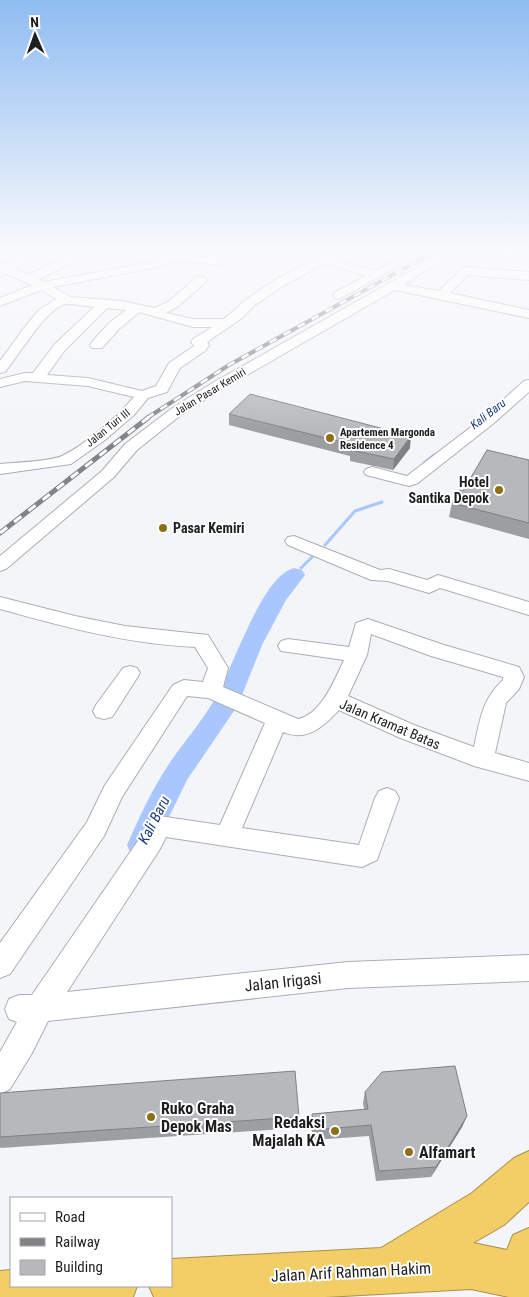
<svg xmlns="http://www.w3.org/2000/svg" width="529" height="1297" font-family="'Roboto Condensed',sans-serif">
<rect width="100%" height="100%" fill="#f3f5f9"/>
<g fill="none" stroke-linecap="round" stroke-linejoin="round">
<g stroke="#a9c7fe" stroke-width="3">
<polyline points="424,463 434,455"/>
<polyline points="325,545 355,511 382,502"/>
<polyline points="301,568 313,556"/>
</g>
<path fill="#a9c7fe" fill-rule="evenodd" d="M294,568L302,570L305,575L286,600L262,645L238,705L187,780L151,854L141,857L131,854L127,845C139,818 152,789 169,764C183,743 200,724 213,702C232,673 260,577 294,568Z"/>
<g stroke="#acaeb1" stroke-width="2">
<g id="minor">
<path d="M20,253H33L15,269L29,275L68,255L96,253L94,255L76,260L39,279L44,282L152,262L159,260L164,253L227,260L229,262L227,264L223,265L170,261L167,264L154,268L53,287L71,297L122,301L155,308L169,301L197,277H205L207,280L205,283L177,307L166,313L193,319H224L247,299L275,280L327,253H341L333,258L375,271L408,253H422L339,299L335,298L333,295L335,292L366,276L325,263L283,286L255,305L241,319L207,342L209,345L205,351L180,368L167,392L148,398L134,415L105,440L71,464L0,474V464C13,463 52,461 62,456C85,445 117,417 134,397L88,386L25,381L0,387V379L25,373H33L55,344L94,307C85,306 76,304 67,304C48,305 18,357 5,372L0,373V361L24,328L39,310L56,299L41,290L0,306V298L32,285L6,274L0,276V264L5,265ZM107,308L126,310L109,323L92,342L90,345L92,348H102L119,329L139,312L193,327H212L193,339L191,342L194,346L169,363L156,386L142,391L88,378L47,375L65,350Z"/>
<polygon points="438,253 452,253 404,285 439,291 461,269 465,267 529,272 529,280 468,275 450,293 529,310 529,318 395,290 219,391 181,415 137,450 114,477 6,569 0,571 0,556 102,471 125,444 171,409 209,385 407,273"/>
<polygon points="529,380 529,392 494,423 418,483 409,486 366,475 364,472 366,469 372,467 407,476 484,417 524,381"/>
<polygon points="294,536 380,570 389,569 427,580 438,575 529,602 529,615 440,588 429,593 388,581 371,580 288,545 285,541 288,537"/>
<path d="M0,597L75,616L125,626L208,635L228,668L223,687L298,719C321,715 335,679 344,660L281,651L278,646L281,641L288,639L349,647L356,623L368,619L444,645L519,667L524,677L519,689L506,703L495,753L529,763V781L474,766L398,737L339,710C323,727 307,742 283,732L242,828L359,845L375,798L379,791L387,788L395,791L399,798L377,860L362,867L166,837L160,849L67,992L348,962L529,955V981L348,988L48,1021L32,1053L10,1089L0,1094V1052L17,1022L9,1019L5,1009L9,999L19,995H32L142,835L151,819L159,816L220,825L265,723L208,698L187,696L122,797L104,836L10,974L0,978V943L87,822L105,785L173,685L184,680L203,682L208,668L195,647C128,644 64,627 0,609ZM371,634L431,656L503,677V680C482,699 480,720 474,747L414,725L348,696L367,655Z"/>
<polygon points="130,666 137,668 140,673 137,678 112,717 104,719 96,717 93,711 96,705 123,668"/>
</g>
</g>
<g stroke="#a8904d" stroke-width="2">
<g id="highway">
<polygon points="529,1151 529,1202 504,1225 473,1243 507,1250 513,1235 529,1228 529,1297 509,1297 471,1289 325,1297 154,1297 149,1286 171,1286 171,1259 381,1248 472,1193 514,1158"/>
<polygon points="11,1270 11,1286 137,1286 133,1297 0,1297 0,1271"/>
</g>
</g>
<use href="#minor" fill="#fff" fill-rule="evenodd"/>
<use href="#highway" fill="#f3cd66" fill-rule="evenodd"/>
<g stroke="#828386" stroke-width="4">
<polyline id="rail-far1" points="147,418 229,365 432,253"/>
</g>
<g stroke="#828386" stroke-width="5">
<polyline id="rail" points="0,533 149,417"/>
</g>
<use href="#rail-far1" stroke="#fff" stroke-width="2.5" stroke-dasharray="8" stroke-linecap="butt"/>
<use href="#rail" stroke="#fff" stroke-width="3" stroke-dasharray="9" stroke-linecap="butt"/>
</g>
<g fill="#9d9ea2">
<polygon points="229,414 410,448 393,470 350,461 350,456 229,425"/>
<polygon points="529,460 529,539 449,517 452,503 463,491"/>
<polygon points="365,1092 467,1116 462,1127 431,1177 376,1181 369,1136 313,1140 311,1125 312,1114 364,1109 363,1103"/>
<polygon points="0,1093 299,1117 298,1128 1,1148 0,1147"/>
</g>
<g fill="#7f8184">
<polygon points="411,436 410,448 393,470 394,459"/>
<polygon points="467,1116 462,1127 431,1177 436,1167"/>
</g>
<g fill="#b6b8bc" stroke="#7f8184">
<polygon points="250,394 411,436 394,459 351,450 354,445 229,414"/>
<polygon points="487,450 529,460 529,523 452,503 459,490 463,491"/>
<polygon points="455,1066 467,1116 436,1167 379,1171 371,1125 314,1130 312,1114 368,1109 365,1092 382,1072"/>
<polygon points="295,1071 299,1117 0,1137 0,1093"/>
</g>
<linearGradient id="sky" x2="0" y2="1"><stop stop-color="#8fbcf1"/><stop offset="0.58" stop-color="#fafafc"/><stop offset="1" stop-color="#fafafc" stop-opacity="0"/></linearGradient>
<rect width="529" height="434" fill="url(#sky)"/>
<g fill="#8d7014" stroke="#fff" stroke-width="2">
<circle cx="330" cy="438" r="5"/>
<circle cx="499" cy="490" r="5"/>
<circle cx="163" cy="528" r="5"/>
<circle cx="151" cy="1117" r="5"/>
<circle cx="335" cy="1131" r="5"/>
<circle cx="409" cy="1152" r="5"/>
</g>
<g text-anchor="middle" dominant-baseline="central" stroke-width="4" stroke-linejoin="round" paint-order="stroke">
<g font-size="11" fill="#1d1e1f" stroke="#fff">
<text transform="translate(210 392) rotate(-31)">Jalan Pasar Kemiri</text>
<text transform="translate(108 428) rotate(-39)">Jalan Turi III</text>
</g>
<g font-size="11" font-weight="bold" fill="#1d1e1f" stroke="#fff" text-anchor="start">
<text x="340" y="432">Apartemen Margonda<tspan x="340" dy="13">Residence 4</tspan></text>
</g>
<g font-size="12" font-style="italic" fill="#203e7e" stroke="#fff">
<text transform="translate(488 414) rotate(-38)">Kali Baru</text>
</g>
<g font-size="14" font-weight="bold" fill="#1d1e1f" stroke="#fff" text-anchor="end">
<text x="489" y="482">Hotel<tspan x="489" dy="16">Santika Depok</tspan></text>
<text x="173" y="528" text-anchor="start">Pasar Kemiri</text>
</g>
<g font-size="14" fill="#1d1e1f" stroke="#fff">
<text transform="translate(390 724) rotate(23)">Jalan Kramat Batas</text>
</g>
<g font-size="15" font-style="italic" fill="#203e7e" stroke="#fff">
<text transform="translate(154 820) rotate(-63)">Kali Baru</text>
</g>
<g font-size="16" fill="#1d1e1f" stroke="#fff">
<text transform="translate(283 982) rotate(-6)">Jalan Irigasi</text>
<text transform="translate(351 1272) rotate(-3)">Jalan Arif Rahman Hakim</text>
</g>
<g font-size="16" font-weight="bold" fill="#1d1e1f" stroke="#fff" text-anchor="start">
<text x="161" y="1108">Ruko Graha<tspan x="161" dy="18">Depok Mas</tspan></text>
<text x="325" y="1122" text-anchor="end">Redaksi<tspan x="325" dy="18">Majalah KA</tspan></text>
<text x="419" y="1152">Alfamart</text>
</g>
</g>
<rect x="10" y="1197" width="162" height="90" fill="#ffffff" stroke="#a5a5a5"/>
<rect x="20" y="1213" width="25" height="8" fill="#ffffff" stroke="#a5a5a5"/>
<text x="55" y="1222" font-size="15" fill="#1d1e1f">Road</text>
<rect x="20" y="1238" width="25" height="8" fill="#828386" stroke="#a5a5a5"/>
<text x="55" y="1247" font-size="15" fill="#1d1e1f">Railway</text>
<rect x="20" y="1260" width="25" height="15" fill="#b6b8bc" stroke="#a5a5a5"/>
<text x="55" y="1272" font-size="15" fill="#1d1e1f">Building</text>
<g transform="translate(35 35) rotate(358)" stroke="#ffffff" stroke-width="4" paint-order="stroke">
<path d="M0-4L9 19L0 12L-9 19Z" fill="#1d1e1f"/>
<text y="-8" font-size="14" font-weight="bold" text-anchor="middle" fill="#1d1e1f">N</text>
</g>
</svg>
